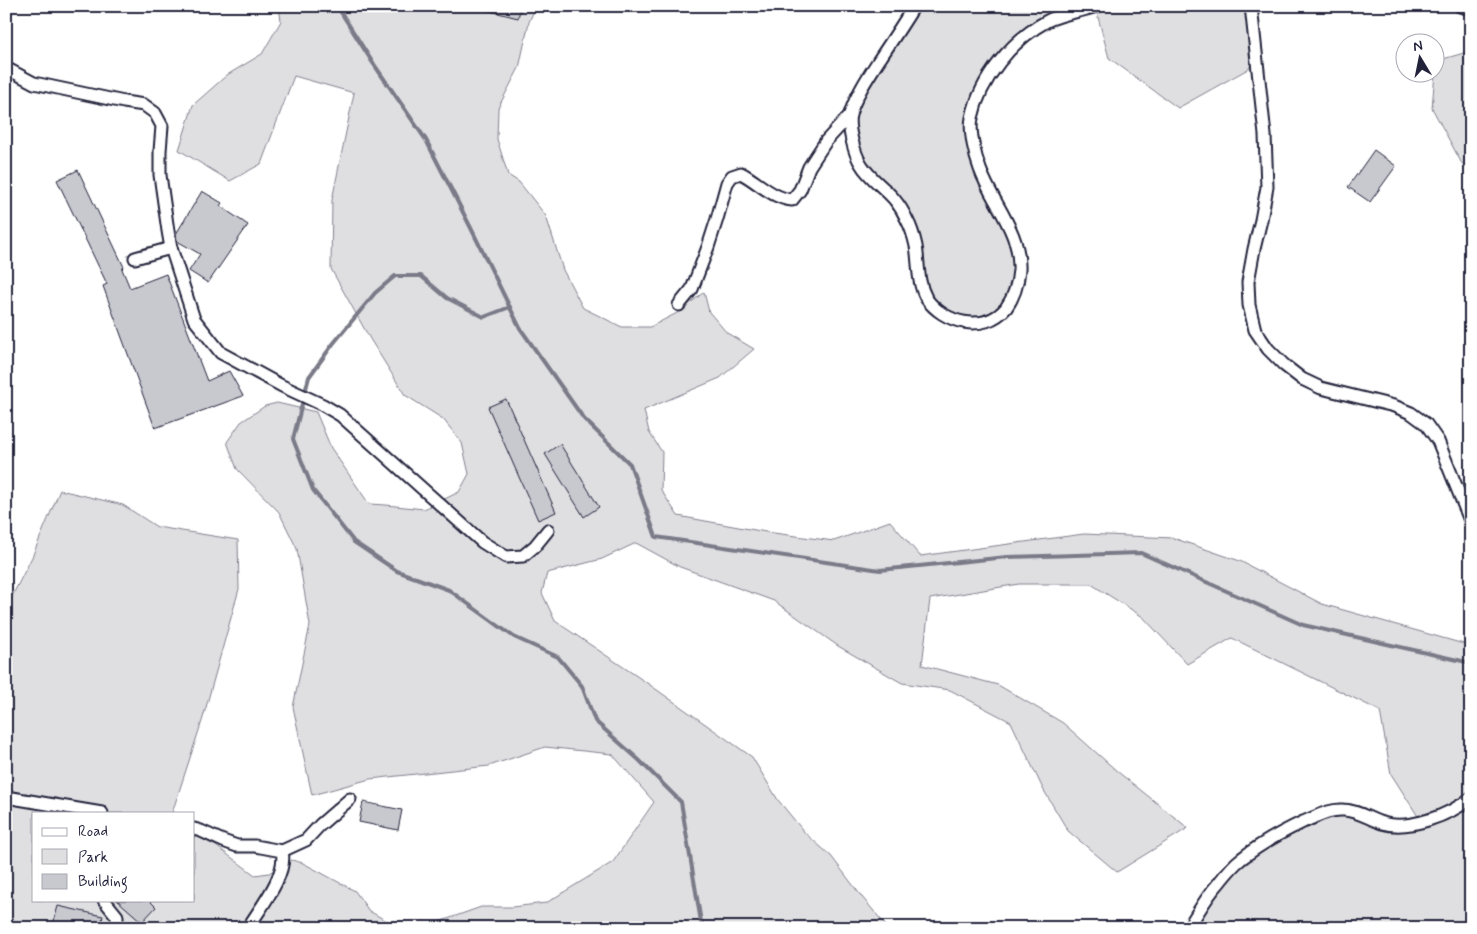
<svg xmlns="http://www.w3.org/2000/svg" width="1477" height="934" font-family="Mynerve,sans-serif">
<rect width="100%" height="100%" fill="#fff"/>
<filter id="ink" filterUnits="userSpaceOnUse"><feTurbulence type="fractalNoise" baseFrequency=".02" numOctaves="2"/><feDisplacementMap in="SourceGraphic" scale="10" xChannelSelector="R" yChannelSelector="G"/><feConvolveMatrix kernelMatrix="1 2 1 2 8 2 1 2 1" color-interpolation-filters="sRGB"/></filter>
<g filter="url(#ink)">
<g fill="#dfdfe2" stroke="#80808e">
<polygon points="279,6 536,6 529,22 519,68 498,108 497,139 508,175 519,182 546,216 563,270 583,308 622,327 650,327 679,312 704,292 709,312 727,333 754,349 720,378 644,410 649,432 662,452 661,490 678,516 766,532 834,541 890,521 920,556 1084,534 1173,538 1240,561 1322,604 1471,646 1471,928 1188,928 1240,859 1327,812 1372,820 1421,821 1391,774 1380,711 1232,638 1187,664 1143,617 1091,584 1019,584 930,599 922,665 998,685 1063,723 1118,772 1188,828 1117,872 1068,831 1043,789 1011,722 950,690 902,683 838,646 774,601 680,567 636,543 602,559 547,573 542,593 555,621 650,685 752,757 778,800 805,833 831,856 862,897 888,928 422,928 481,907 512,907 546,903 613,862 654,802 612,754 545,747 489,766 370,779 312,795 293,707 310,625 297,549 279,512 237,469 227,442 241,422 265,406 277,403 316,412 331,448 369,504 386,505 424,509 459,492 469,474 462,443 443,419 405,395 370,339 331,269 332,200 354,93 294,76 261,164 230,181 179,150 193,105 227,75 262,54 281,21"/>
<polygon points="916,6 1094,6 1050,18 994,73 974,118 982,167 1013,225 1015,296 982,321 953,318 927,294 915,229 870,172 857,150 853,113"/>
<polygon points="1095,6 1254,6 1259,54 1248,69 1178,108 1109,58"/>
<polygon points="1471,51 1471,174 1461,162 1432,108 1436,61"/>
<polygon points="60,490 123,505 157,527 238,540 239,589 203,718 172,813 34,813 34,900 194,900 194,835 216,846 255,875 269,873 292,860 303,863 355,891 369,911 398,927 419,928 6,928 6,608 32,557"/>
</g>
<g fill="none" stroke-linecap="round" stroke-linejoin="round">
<g stroke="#7a7a88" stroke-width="4">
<polyline points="337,6 371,60 426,140 471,228 520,328 584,419 630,464 656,537 880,570 1007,557 1141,553 1303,625 1471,663"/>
<polyline points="510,307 484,317 447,298 421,276 395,276 375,293 333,344 309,377 293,439 313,490 354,542 397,571 449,590 514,637 558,657 582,686 595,721 639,760 681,802 701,922 703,928"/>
</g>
</g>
<g fill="#c8c8cf" stroke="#22223b">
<polygon points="486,6 521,6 518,18 486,10"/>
<polygon points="1374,150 1396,166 1370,202 1348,187"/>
<polygon points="78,170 124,267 122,269 130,288 166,274 207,381 229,371 243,396 155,428 103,286 107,284 57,180"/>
<polygon points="202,191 222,203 220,206 248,225 208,283 189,271 200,254 177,241 176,234"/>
<polygon points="506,399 556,512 538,520 488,407"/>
<polygon points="560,444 599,507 584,517 545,454"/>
<polygon points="363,802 402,810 398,830 359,822"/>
<polygon points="117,900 149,900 156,907 142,922"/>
<polygon points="58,906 103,916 100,928 52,928"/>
</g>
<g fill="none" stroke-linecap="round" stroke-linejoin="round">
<g stroke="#22223b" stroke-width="15">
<g id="minor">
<path d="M914,6C903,24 891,42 879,60C868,77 856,95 850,114C847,126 854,153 861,164C869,178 884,187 894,199C899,205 904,213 907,220C912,229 914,237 916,246C919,263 917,282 926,298C943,323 984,334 1006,308C1014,297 1018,283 1019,270C1021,232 992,203 980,169C975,156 969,131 972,118C980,79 1012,40 1047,21C1062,13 1080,12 1097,6"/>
<polyline points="1251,6 1265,135 1267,187 1261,220 1254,249 1248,282 1249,305 1255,330 1268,349 1284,365 1302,379 1321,388 1394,406 1411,413 1426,424 1438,441 1471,523"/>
<polyline points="1460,6 1471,9"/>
<polyline points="6,68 34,83 124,102 144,105 155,113 162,126 160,151 160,175 168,231 171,248 194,319 221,353 282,386 323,405 340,415 482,542 506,557 523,556 535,546 548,530"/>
<polyline points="135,258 171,248"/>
<path d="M679,305L692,289L708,247L717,219L727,183L732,176L741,173C758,182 772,198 792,200L800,190L809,167L826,141L850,115"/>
<polyline points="6,797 102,813"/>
<path d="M194,829L201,831L223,841L237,846H255L282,851C288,874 260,908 248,928"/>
<polyline points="282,851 306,840 320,825 350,799"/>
<polyline points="104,900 117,916 117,928"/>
<path d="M1188,928C1198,913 1206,897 1218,884C1225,875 1233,865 1241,859C1260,844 1282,832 1303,822C1316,817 1329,809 1343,810C1357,810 1369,819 1382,823C1409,831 1450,815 1471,798"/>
</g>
</g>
<use href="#minor" stroke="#fff" stroke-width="11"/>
</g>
</g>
<rect width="1477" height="934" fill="none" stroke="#fff" stroke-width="25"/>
<rect x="12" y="12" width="1452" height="909" fill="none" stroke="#22223b" stroke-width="2" filter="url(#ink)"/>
<rect x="32" y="812" width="162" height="90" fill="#ffffff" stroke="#a7a7b1"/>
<rect x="42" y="828" width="25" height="8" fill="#ffffff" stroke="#a7a7b1"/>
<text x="78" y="836" font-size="15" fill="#22223b">Road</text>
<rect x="42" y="849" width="25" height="15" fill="#dfdfe2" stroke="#a7a7b1"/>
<text x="78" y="862" font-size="15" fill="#22223b">Park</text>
<rect x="42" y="874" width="25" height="15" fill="#c8c8cf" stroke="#a7a7b1"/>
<text x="78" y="886" font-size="15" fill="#22223b">Building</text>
<g transform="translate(1420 58) rotate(350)"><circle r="24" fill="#ffffff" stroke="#a7a7b1"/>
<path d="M0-4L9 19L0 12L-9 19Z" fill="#22223b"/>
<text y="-8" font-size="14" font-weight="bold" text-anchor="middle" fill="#22223b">N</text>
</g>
</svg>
